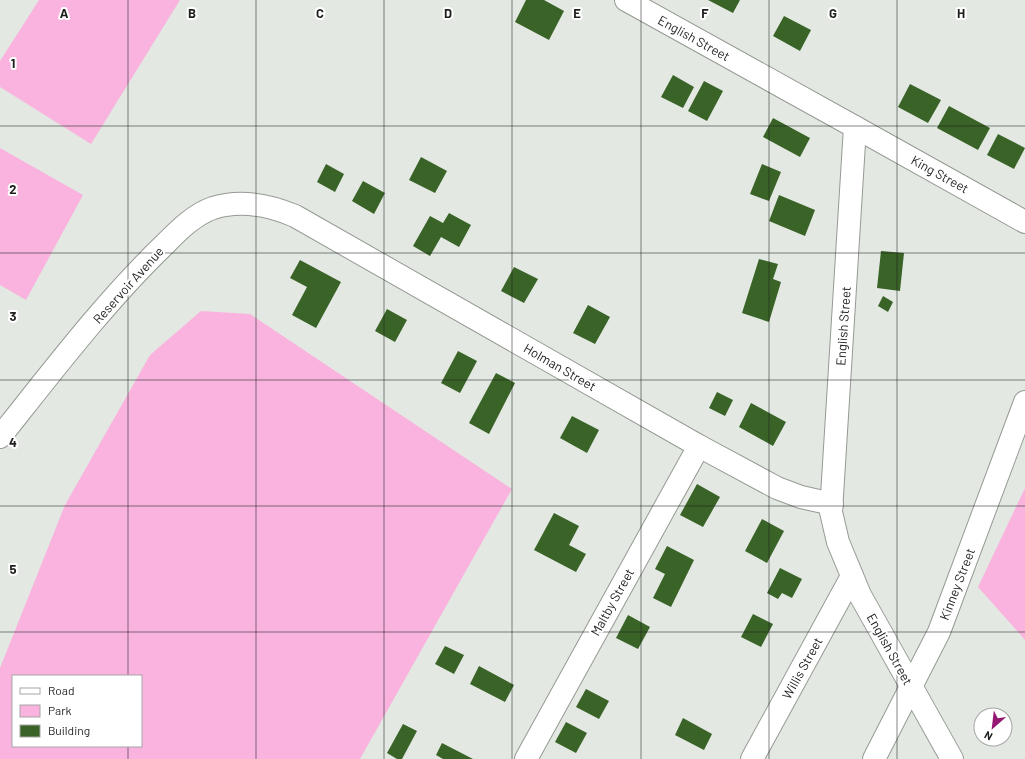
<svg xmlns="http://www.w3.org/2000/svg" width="1025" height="759" font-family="Barlow,sans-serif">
<rect width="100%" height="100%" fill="#e3e9e2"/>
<g fill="#f9b3de" fill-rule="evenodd">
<polygon points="39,0 180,0 91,144 0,87 0,61"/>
<polygon points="0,148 83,195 26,300 0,285"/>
<path d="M201,311L250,314L512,489L360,759H0V668L65,505L150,355ZM13,676H141V746H13Z"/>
<polygon points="1025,488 1025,640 978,587"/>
</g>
<g fill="#396327">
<polygon points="526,0 544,0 564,11 549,40 515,22"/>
<polygon points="708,0 740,0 733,13"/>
<polygon points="784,16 811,30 800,51 773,36"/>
<polygon points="673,75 694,87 683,108 661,97"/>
<polygon points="704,81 723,91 707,121 688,111"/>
<polygon points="910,84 941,100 928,123 898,107"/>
<polygon points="949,106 990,128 978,150 937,128"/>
<polygon points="773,118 810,138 800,157 763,137"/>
<polygon points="998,134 1025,148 1014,169 987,155"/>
<polygon points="421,157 447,171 435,193 409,180"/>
<polygon points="326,164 344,174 335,192 317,182"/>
<polygon points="762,164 781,172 769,201 750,194"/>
<polygon points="363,181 385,193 374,214 352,201"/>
<polygon points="779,195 815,210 805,236 769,221"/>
<polygon points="449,213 471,225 459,247 441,237 430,256 413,246 430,216 443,223"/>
<polygon points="881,251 904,253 900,291 877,288"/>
<polygon points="759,259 778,264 773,279 781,282 769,322 742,313"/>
<polygon points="300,260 341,282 316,328 292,315 307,287 290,278"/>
<polygon points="514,267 538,279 524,303 501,291"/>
<polygon points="883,296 893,302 888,312 878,306"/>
<polygon points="588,305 610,317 595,344 573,333"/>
<polygon points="387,309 407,320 395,342 375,331"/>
<polygon points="458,351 477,361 460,393 441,383"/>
<polygon points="496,373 515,383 489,434 469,423"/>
<polygon points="717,392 733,400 725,416 709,408"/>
<polygon points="751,403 786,422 773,446 739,427"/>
<polygon points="572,416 599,430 587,453 560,438"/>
<polygon points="697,484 720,497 703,527 680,515"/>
<polygon points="554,513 579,526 569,545 586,554 576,572 534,550"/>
<polygon points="762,519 784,531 767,563 745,551"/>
<polygon points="667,546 694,560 671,607 653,598 665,574 655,569"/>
<polygon points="780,568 802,579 792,598 782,593 778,599 767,593"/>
<polygon points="753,614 773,624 761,647 741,637"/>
<polygon points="628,615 650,627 638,649 616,638"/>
<polygon points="445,646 464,655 454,674 435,664"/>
<polygon points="479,666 514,685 505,702 470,684"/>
<polygon points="586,689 609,701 599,719 576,707"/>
<polygon points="683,718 712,734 704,750 675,735"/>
<polygon points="566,722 587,733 576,753 555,742"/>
<polygon points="403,724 417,731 402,759 397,759 387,753"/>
<polygon points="442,743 473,759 443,759 436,755"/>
</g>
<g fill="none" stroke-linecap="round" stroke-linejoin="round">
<g stroke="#959a93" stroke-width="24">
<g id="minor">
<polyline points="626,0 855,127 831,512 838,542 860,595 952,759"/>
<polyline points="855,127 1025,222"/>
<path d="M0,437C51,373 104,303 163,246C177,232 193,215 213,208C241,199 269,205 295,216L699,446L777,488L801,497L832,504"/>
<polyline points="526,759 699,446"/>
<polyline points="752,759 852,576"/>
<polyline points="874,759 939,632 1025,402"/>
</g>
</g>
<use href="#minor" stroke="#fff" stroke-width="22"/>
</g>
<path fill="none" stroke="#1e201d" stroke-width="1" stroke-opacity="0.55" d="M128,0V676M256,0V759M384,0V759M512,0V759M641,0V759M769,0V759M897,0V759M0,126H1025M0,253H1025M0,380H1025M0,506H1025M0,632H1025M128,746V759"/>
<g text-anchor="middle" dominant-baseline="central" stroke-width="4" stroke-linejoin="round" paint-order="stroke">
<g font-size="13" fill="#1e201d" stroke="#fff">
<text transform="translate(694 38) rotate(29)">English Street</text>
<text transform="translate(940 174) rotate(29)">King Street</text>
<text transform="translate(128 285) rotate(-48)">Reservoir Avenue</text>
<text transform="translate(843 326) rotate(-86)">English Street</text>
<text transform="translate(560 367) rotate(30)">Holman Street</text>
<text transform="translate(957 584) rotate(-69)">Kinney Street</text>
<text transform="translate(612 602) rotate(-61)">Maltby Street</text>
<text transform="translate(890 649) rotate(61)">English Street</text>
<text transform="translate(802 668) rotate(-61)">Willis Street</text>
</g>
</g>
<g font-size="13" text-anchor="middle" font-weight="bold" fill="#1e201d" stroke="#fff" stroke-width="4" stroke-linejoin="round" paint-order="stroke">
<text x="64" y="18">A</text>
<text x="192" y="18">B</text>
<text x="320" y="18">C</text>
<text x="448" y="18">D</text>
<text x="577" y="18">E</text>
<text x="705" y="18">F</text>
<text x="833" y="18">G</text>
<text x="961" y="18">H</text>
<text x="13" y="68">1</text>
<text x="13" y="194">2</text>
<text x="13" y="321">3</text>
<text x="13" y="447">4</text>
<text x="13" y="574">5</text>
</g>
<rect x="12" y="675" width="130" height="72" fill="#ffffff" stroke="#a5a6a5"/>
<rect x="20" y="688" width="20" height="6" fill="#ffffff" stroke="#a5a6a5"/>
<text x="48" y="695" font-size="12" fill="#1e201d">Road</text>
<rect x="20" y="705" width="20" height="12" fill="#f9b3de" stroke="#a5a6a5"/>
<text x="48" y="715" font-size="12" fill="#1e201d">Park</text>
<rect x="20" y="725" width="20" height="12" fill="#396327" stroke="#a5a6a5"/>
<text x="48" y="735" font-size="12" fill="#1e201d">Building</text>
<g transform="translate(993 727) rotate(208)"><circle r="19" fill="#ffffff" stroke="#a5a6a5"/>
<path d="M0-3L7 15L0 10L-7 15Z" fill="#941772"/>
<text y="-6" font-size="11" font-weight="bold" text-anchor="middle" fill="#1e201d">N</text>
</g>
</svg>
